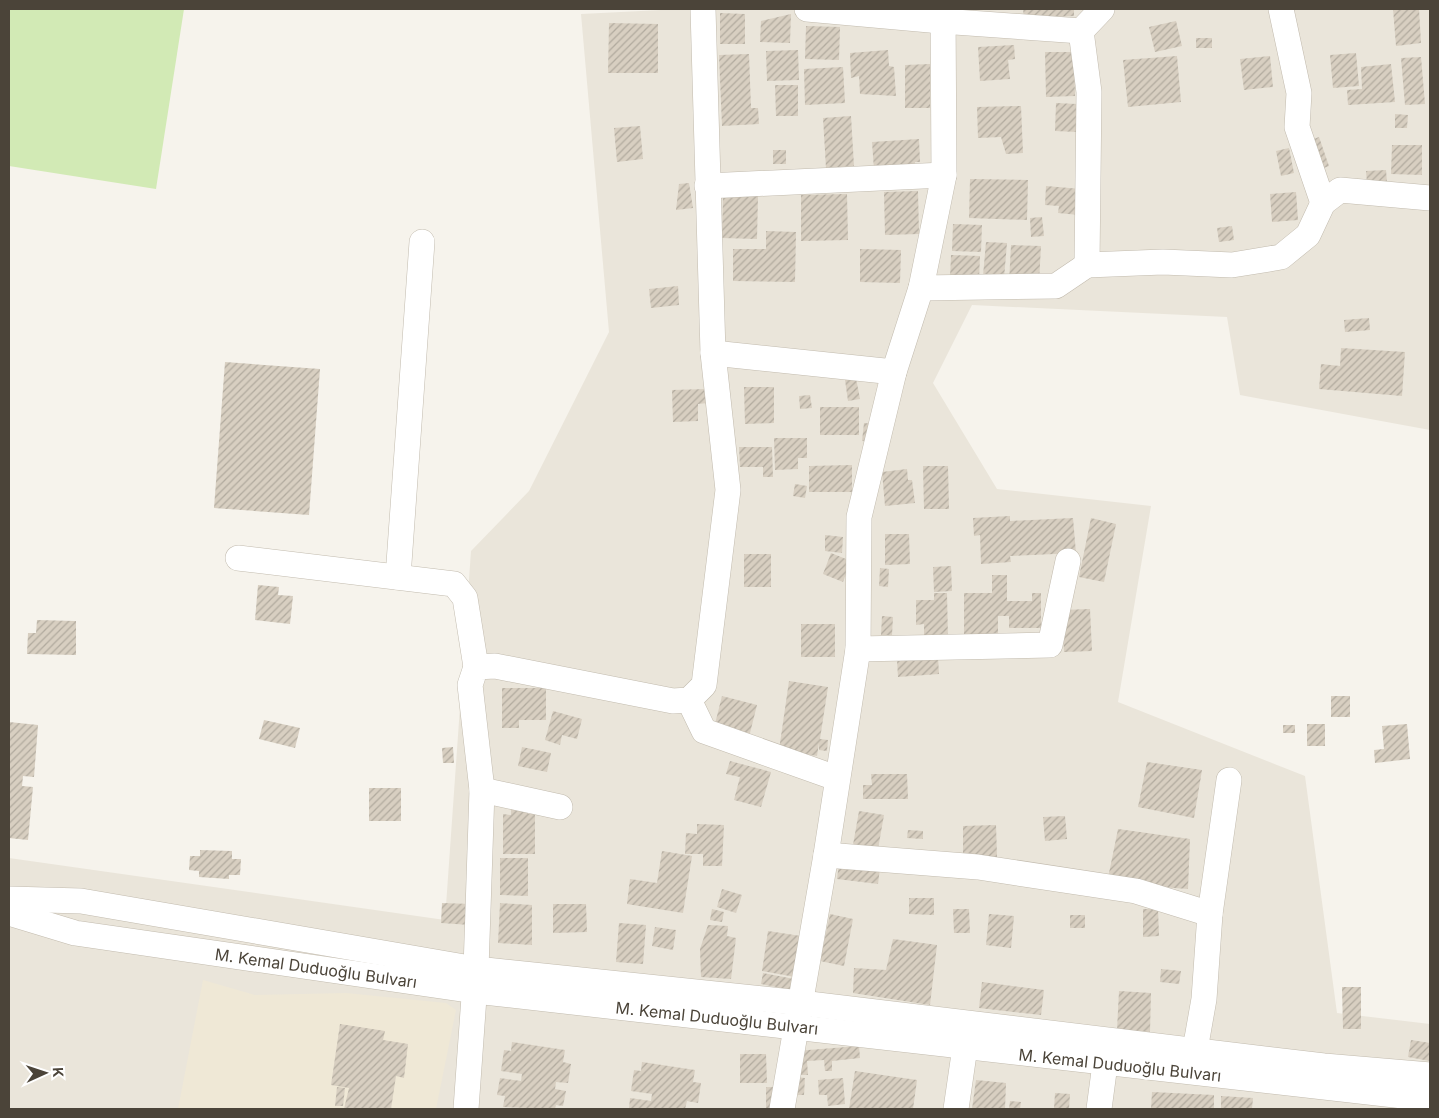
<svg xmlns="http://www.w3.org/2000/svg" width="1439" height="1118" font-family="Inter,sans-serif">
<defs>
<pattern id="building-hatch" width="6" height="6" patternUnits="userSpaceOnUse" patternTransform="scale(1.25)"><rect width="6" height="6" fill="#d8cfc1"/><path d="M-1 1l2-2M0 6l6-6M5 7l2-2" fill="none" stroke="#b1aa9e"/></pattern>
</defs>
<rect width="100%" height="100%" fill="#f6f3ec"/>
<polygon fill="#eae5da" points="681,9 1430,9 1430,430 1240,395 1227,317 972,305 933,383 997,489 1151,506 1118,702 1305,776 1337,1013 1430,1024 1430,1109 9,1109 9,858 445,920 471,551 529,491 609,332 581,14"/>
<polygon fill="#efe8d6" points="203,980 255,995 346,993 446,1003 456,1010 436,1109 178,1109"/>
<polygon fill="#d2eab5" points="9,9 184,9 156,189 9,166"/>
<g fill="url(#building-hatch)">
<polygon points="1023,9 1074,9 1074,16 1024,18"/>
<polygon points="1393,9 1419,9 1421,43 1396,46"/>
<polygon points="720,13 745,14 745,44 720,44"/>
<polygon points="791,14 790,43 760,42 761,21"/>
<polygon points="1176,21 1182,46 1155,52 1149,27"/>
<polygon points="609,23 658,24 658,73 608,73"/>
<polygon points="806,26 840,27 839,60 805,59"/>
<rect x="1196" y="38" width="16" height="10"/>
<polygon points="1014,45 1015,59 1008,60 1010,79 980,81 978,47"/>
<polygon points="798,50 799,80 767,81 766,51"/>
<polygon points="888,50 889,66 894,67 896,96 860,94 859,76 851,78 850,53"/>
<polygon points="1045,52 1074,52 1075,96 1046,97"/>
<polygon points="1356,53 1359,86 1333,88 1330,55"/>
<polygon points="749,54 751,108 758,108 759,124 722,126 719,55"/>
<polygon points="1177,56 1181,102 1128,107 1123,60"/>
<polygon points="1270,56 1273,87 1244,90 1240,59"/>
<polygon points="1421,57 1425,104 1405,105 1401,58"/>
<polygon points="930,64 930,108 905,108 905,65"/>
<polygon points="1391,64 1395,102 1348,105 1347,90 1362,89 1361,67"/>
<polygon points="843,67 845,103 805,105 804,69"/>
<polygon points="775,85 798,85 798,116 776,116"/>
<polygon points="1056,103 1077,104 1076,132 1055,131"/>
<polygon points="1021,106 1023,153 1006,154 1001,137 978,138 977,107"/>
<polygon points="1395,114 1408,115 1407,128 1395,128"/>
<polygon points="851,116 854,166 826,168 823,118"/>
<polygon points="640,126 643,159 617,162 614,128"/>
<polygon points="1319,137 1329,166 1316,171 1306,142"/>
<polygon points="919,139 920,162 915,162 915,167 874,170 872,142"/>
<polygon points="1392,145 1422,145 1422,175 1391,174"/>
<polygon points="1289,148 1294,173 1281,176 1276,151"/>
<rect x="773" y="150" width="13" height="14"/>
<polygon points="1386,170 1387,182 1367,183 1366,171"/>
<polygon points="970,179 1028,180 1027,220 969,218"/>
<polygon points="689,183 693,208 676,210 679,184"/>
<polygon points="1046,186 1081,189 1079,215 1058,213 1059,206 1045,205"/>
<polygon points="918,191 919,234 885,235 884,192"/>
<polygon points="1296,192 1298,220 1272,222 1270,194"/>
<polygon points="847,194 848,240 801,241 801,195"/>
<polygon points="723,195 758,196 757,239 722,238"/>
<polygon points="1042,217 1044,236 1031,237 1030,218"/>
<polygon points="953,224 982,225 981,252 952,251"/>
<polygon points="1232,226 1234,240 1219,242 1217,228"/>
<polygon points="766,231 796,232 795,282 733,281 733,249 766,249"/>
<polygon points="986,242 1007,243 1004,278 983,276"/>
<polygon points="1011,245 1041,246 1039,283 1009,283"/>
<polygon points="860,249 901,250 900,283 860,282"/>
<polygon points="951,255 980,256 979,280 950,278"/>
<polygon points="678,286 679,305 651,308 649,289"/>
<polygon points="1369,318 1370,330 1345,332 1344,320"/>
<polygon points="1341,348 1405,352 1402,396 1319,389 1321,364 1340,366"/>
<polygon points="225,362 320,369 309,515 214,508"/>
<polygon points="856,378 860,399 848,401 845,380"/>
<polygon points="744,387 774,387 774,423 745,424"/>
<polygon points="707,389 708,403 698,404 698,421 673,422 672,390"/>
<polygon points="810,395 812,408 800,409 799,396"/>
<rect x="820" y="407" width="39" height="28"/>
<polygon points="864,423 874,424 871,442 862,441"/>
<polygon points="774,438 807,438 807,458 798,458 798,469 775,470"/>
<polygon points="739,447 772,447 773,477 763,477 763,467 740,467"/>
<polygon points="852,465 852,492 809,492 809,466"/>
<polygon points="923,466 948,466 949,509 924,509"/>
<polygon points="907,469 908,480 912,480 915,503 885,506 882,472"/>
<polygon points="795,484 807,486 805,498 793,496"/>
<polygon points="1010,516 1010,521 1073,518 1076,553 1010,556 1011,562 981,564 980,535 974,536 973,518"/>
<polygon points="1091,518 1116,524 1104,582 1079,577"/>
<polygon points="885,534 909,534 910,564 885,565"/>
<polygon points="825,535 843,537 842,553 825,551"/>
<polygon points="831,553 851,561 843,582 823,574"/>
<rect x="744" y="554" width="27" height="33"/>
<polygon points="951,566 952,591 934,592 933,567"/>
<polygon points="880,568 889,569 888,587 879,586"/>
<polygon points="992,575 1007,575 1007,601 1032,601 1032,593 1041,593 1041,628 1009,628 1009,616 998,616 998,637 964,637 964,593 992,593"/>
<polygon points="258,585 279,587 278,595 293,596 290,624 255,620"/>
<polygon points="934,593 947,593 948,639 924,639 924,624 916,625 916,600 934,600"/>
<polygon points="1090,609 1092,651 1064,652 1062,610"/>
<polygon points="882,616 893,617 892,635 881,635"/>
<polygon points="37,620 76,621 76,655 27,654 28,633 36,633"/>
<rect x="801" y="624" width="34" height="33"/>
<polygon points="938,657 939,674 898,677 897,660"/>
<polygon points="789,681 828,687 820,739 828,740 827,751 819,750 819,743 817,756 779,750"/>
<polygon points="502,688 546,688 546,720 519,720 519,728 502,728"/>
<polygon points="722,696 757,705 749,737 714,728"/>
<rect x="1331" y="696" width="19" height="21"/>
<polygon points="553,711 582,719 577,739 562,735 560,745 545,740"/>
<polygon points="264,720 300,728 295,748 259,739"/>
<polygon points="9,722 38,725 34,777 23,776 22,786 33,787 28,840 9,838"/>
<rect x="1307" y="724" width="18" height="22"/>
<polygon points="1407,724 1410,759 1375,763 1374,750 1384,749 1382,726"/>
<rect x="1283" y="725" width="12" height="8"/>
<polygon points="453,747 454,763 443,763 442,748"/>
<polygon points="522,747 551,753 547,772 518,766"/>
<polygon points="730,761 771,772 761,807 734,800 740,777 726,774"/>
<polygon points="1147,762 1202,770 1194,818 1138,807"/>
<polygon points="871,774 907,774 908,799 863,799 863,785 872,785"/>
<rect x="369" y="788" width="32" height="33"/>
<polygon points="511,802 528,802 528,814 535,814 535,854 503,854 503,814 511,815"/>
<polygon points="859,811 884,815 878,849 853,845"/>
<polygon points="1065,816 1067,839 1045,841 1043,817"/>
<polygon points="697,824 724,825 722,866 703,866 703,854 685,854 686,833 697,834"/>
<polygon points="996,825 997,857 963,858 963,826"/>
<polygon points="1118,829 1190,839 1188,889 1107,883"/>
<polygon points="908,830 923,831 923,839 907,838"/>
<polygon points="200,850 232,851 232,859 241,859 240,875 229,875 229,879 199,877 199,871 189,870 190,856 200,856"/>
<polygon points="662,851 692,856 683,913 627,904 630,879 657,883"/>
<polygon points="500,858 528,858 528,896 500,895"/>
<polygon points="839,863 880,868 878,884 837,879"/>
<polygon points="722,889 742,895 736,913 717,907"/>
<polygon points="909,898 934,898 934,915 909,914"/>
<polygon points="442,903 471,904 470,925 441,923"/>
<polygon points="500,903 532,905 532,945 498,943"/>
<polygon points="553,904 586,904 587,932 553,933"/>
<polygon points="712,909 724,912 722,922 710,920"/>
<polygon points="953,909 969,909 970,933 954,933"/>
<polygon points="1143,909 1158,909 1159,936 1143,937"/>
<polygon points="830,914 853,919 844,966 820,961"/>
<polygon points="989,914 1014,916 1011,948 986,945"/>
<rect x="1070" y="915" width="15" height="13"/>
<polygon points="619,923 646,925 643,964 616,962"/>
<polygon points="708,925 728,926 727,936 736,938 731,979 701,977 700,949"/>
<polygon points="655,927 676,930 673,950 652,946"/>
<polygon points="768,931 801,936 795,977 762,971"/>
<polygon points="893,939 937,945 930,1005 853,993 854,968 886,970"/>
<polygon points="1161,969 1181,971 1179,984 1160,982"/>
<polygon points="763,973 794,979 792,990 761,984"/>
<polygon points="982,982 1044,990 1041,1015 979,1008"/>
<polygon points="1342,987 1361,987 1361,1029 1343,1029"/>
<polygon points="1119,991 1151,993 1150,1032 1117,1030"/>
<polygon points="340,1024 385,1031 383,1040 408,1044 404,1078 396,1076 391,1109 344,1109 349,1088 331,1085"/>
<polygon points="1411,1040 1430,1043 1430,1061 1408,1057"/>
<polygon points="512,1042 565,1050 563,1062 571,1064 568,1083 556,1082 555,1089 566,1091 563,1106 556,1105 555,1109 503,1107 505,1096 497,1095 500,1078 521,1081 522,1074 501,1071 504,1050 511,1051"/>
<polygon points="859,1046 860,1058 832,1061 832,1071 825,1071 824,1060 807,1061 808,1075 798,1075 796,1051"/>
<polygon points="740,1054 766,1054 767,1083 740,1083"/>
<polygon points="642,1062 695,1070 693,1082 701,1083 698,1103 687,1101 685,1109 629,1109 630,1098 651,1101 652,1094 631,1091 634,1070 641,1071"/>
<polygon points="855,1071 917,1080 913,1109 849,1109"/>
<polygon points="796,1077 805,1078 804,1095 795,1095"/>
<polygon points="843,1078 845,1104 828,1106 827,1095 819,1095 818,1080"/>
<polygon points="976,1080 1006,1083 1005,1109 972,1109"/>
<polygon points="337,1087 345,1088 343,1106 335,1106"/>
<rect x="766" y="1087" width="12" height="22"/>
<polygon points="1152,1092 1214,1095 1214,1109 1151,1109"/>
<polygon points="1055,1093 1070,1094 1069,1109 1054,1109"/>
<polygon points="1221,1096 1253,1098 1252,1109 1221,1109"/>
<polygon points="1010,1101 1021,1102 1020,1109 1009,1109"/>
</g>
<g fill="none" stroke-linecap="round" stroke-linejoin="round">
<g stroke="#c2bbae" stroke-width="26">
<g id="minor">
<polyline points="807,9 941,21 1081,31"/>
<polyline points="1281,9 1299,93 1297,127 1323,203"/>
<polyline points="1081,31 1089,92 1087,265 1163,262 1232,265 1281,257 1308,235 1323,203 1340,190 1430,198"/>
<polyline points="1081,31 1102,9"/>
<polyline points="707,186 944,175"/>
<polyline points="921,288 1056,286 1087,265"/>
<polyline points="713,353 894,372"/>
<polyline points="238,558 454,584 465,598 476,667"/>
<polyline points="398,577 422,242"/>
<polyline points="858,649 1050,645 1068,561"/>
<polyline points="689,700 704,731 836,778"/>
<polyline points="482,790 560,807"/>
<polyline points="826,855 978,867 1136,891 1210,914 1204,999 1195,1050"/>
<polyline points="9,899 81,901 476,969 801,1003 1324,1066 1430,1075"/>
<polyline points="9,913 75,933 475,991 1430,1099"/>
<polyline points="1210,914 1229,780"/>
<polyline points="466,1109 476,969 482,790 470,685 476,667 495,666 673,701 689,700 704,685 728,490 713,353 703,9"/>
<polyline points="782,1109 826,855 858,649 859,517 894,372 921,288 944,175 943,9"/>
<polyline points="956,1109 965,1047"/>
<polyline points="1099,1109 1105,1064"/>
</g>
</g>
<use href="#minor" stroke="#fff" stroke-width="25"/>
</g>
<g text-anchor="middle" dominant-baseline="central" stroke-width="5" stroke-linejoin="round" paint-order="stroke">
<g font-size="16" fill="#4b4439" stroke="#fff">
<text transform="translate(316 968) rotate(8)">M. Kemal Duduoğlu Bulvarı</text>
<text transform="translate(717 1018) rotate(6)">M. Kemal Duduoğlu Bulvarı</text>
<text transform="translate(1120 1065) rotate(6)">M. Kemal Duduoğlu Bulvarı</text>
</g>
</g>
<rect width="1439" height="1118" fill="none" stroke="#4b4439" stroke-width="20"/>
<g transform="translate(45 1073) rotate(87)" stroke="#ffffff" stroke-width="4" paint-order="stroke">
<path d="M0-4L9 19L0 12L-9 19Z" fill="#4b4439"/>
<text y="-8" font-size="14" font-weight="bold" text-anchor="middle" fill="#4b4439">K</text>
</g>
</svg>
